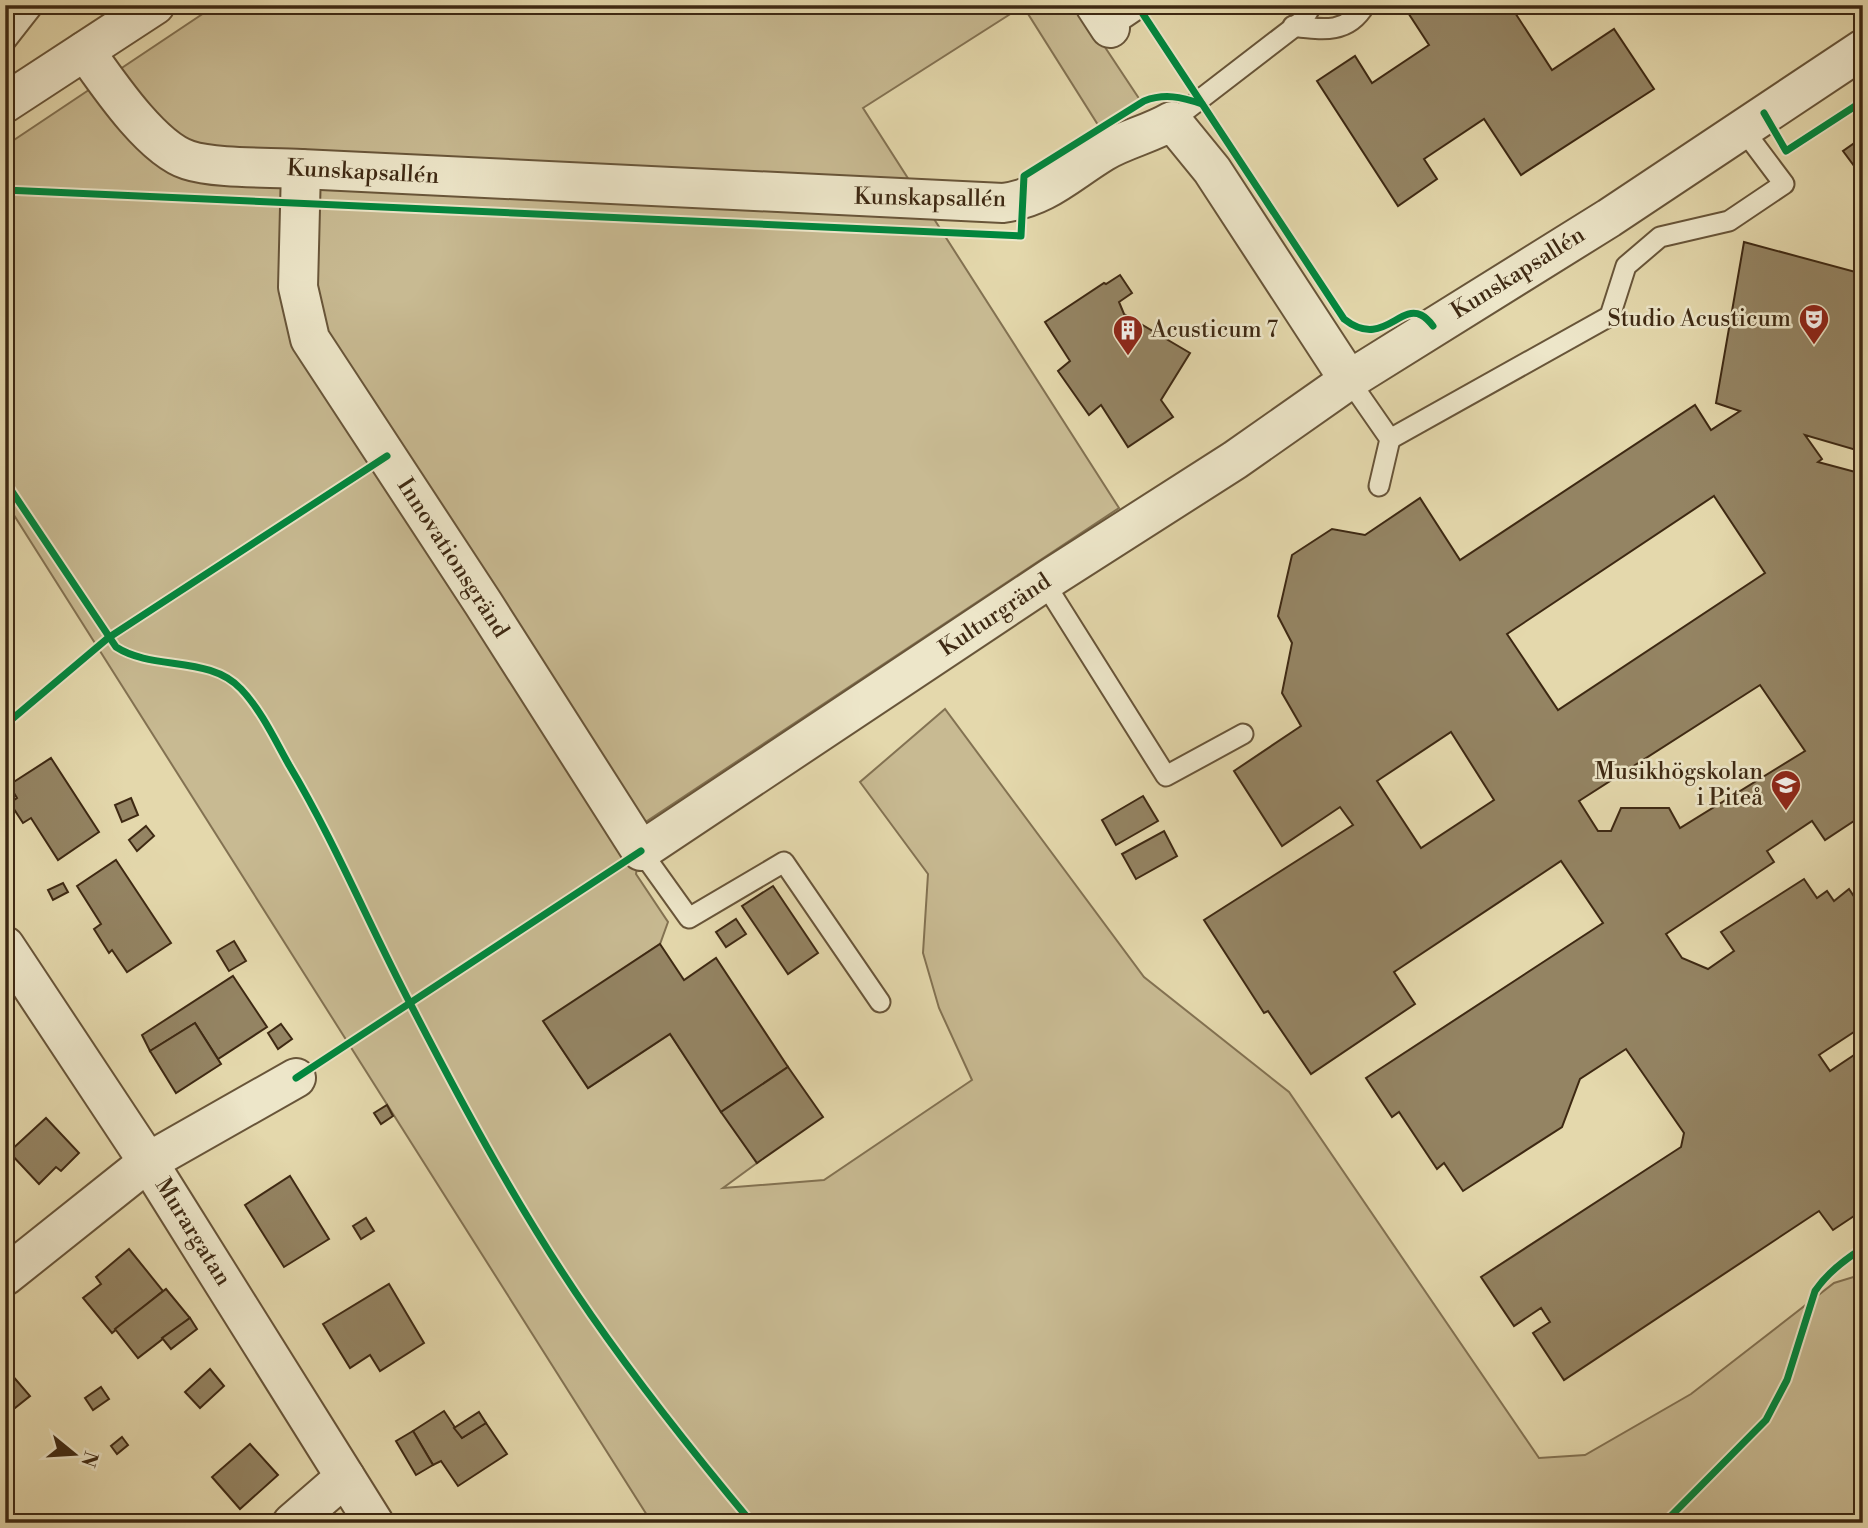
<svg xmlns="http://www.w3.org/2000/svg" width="1868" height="1528" font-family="'Libre Bodoni',serif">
<rect width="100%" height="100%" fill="#e4d8ac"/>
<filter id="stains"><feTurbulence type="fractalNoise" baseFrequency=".00286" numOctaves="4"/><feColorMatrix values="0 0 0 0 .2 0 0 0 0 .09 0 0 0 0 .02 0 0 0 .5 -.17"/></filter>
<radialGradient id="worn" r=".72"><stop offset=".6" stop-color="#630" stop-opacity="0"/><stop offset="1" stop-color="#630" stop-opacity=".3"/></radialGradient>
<polygon fill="#c8ba92" stroke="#837252" stroke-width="2" points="216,5 1077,5 1140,100 1100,128 1023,6 863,108 1119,508 644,823 636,874 668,922 660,944 544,1022 588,1088 670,1034 757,1163 723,1188 824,1180 972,1080 939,1008 923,953 928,874 860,782 945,709 1144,977 1289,1092 1539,1458 1585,1455 1691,1394 1834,1283 1863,1274 1863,1523 652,1523 5,501 5,146"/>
<g fill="#948463" stroke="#3e2913" stroke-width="2" fill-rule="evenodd">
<polygon points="1403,5 1510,5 1552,70 1614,29 1654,89 1521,175 1484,119 1424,159 1437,179 1398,206 1317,81 1355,56 1372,83 1429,45"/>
<polygon points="1863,137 1863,178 1843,151"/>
<path d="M1744,242L1863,274V452L1805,435L1822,459L1818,462L1863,474V815L1825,840L1812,821L1767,851L1774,862L1666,934L1682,958L1708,969L1734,951L1721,932L1804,879L1817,898L1827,891L1834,901L1849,889L1857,901L1863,897V1026L1819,1055L1830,1071L1863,1049V1210L1833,1230L1819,1211L1564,1380L1533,1333L1550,1322L1541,1308L1514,1326L1481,1277L1681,1147L1684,1133L1626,1049L1580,1079L1562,1127L1463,1191L1444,1163L1437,1169L1399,1112L1392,1117L1366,1078L1603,923L1561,861L1394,972L1415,1004L1311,1074L1268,1011L1264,1013L1204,920L1353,825L1340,807L1282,846L1234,771L1301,726L1282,693L1292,643L1278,616L1292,555L1332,529L1365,535L1420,498L1460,560L1695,405L1711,430L1740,411L1716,403ZM1714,496L1765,573L1558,710L1507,634ZM1760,685L1805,751L1680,828L1669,808H1621L1611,831H1598L1579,801ZM1451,732L1494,800L1421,848L1377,781Z"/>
<polygon points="1120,275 1132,293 1119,302 1124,314 1190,353 1161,400 1173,417 1128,447 1101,405 1089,415 1058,371 1070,361 1045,322 1104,283 1106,284"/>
<polygon points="51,758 99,832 58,860 31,818 23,823 10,803 17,798 9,785"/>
<polygon points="1143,796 1158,821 1116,845 1102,820"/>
<polygon points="131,798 138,815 122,822 115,805"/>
<polygon points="146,826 154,836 137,851 129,840"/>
<polygon points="1164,831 1177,856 1136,879 1122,854"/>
<polygon points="116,860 171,943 127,972 112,950 109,953 94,929 101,924 77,886"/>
<polygon points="63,883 68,892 53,900 48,890"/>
<polygon points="773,886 818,953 788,974 742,906"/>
<polygon points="736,919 746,934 726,947 716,932"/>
<polygon points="234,941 246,961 229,971 217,951"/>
<polygon points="660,944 684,980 716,958 788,1067 721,1112 670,1034 588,1088 543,1021"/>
<polygon points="233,976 267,1027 218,1059 195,1023 150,1051 142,1035"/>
<polygon points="195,1023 221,1064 176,1093 150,1051"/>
<polygon points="281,1024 292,1039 278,1049 268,1033"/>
<polygon points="788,1067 823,1117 757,1163 721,1112"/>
<polygon points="387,1105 393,1116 381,1124 374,1113"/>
<polygon points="46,1118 79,1153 61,1171 56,1167 39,1184 9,1152"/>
<polygon points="290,1176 329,1239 284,1267 245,1205"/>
<polygon points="366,1218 374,1231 361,1239 353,1226"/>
<polygon points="129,1249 163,1291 112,1333 83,1298 101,1284 96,1277"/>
<polygon points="389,1284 424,1343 380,1371 370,1355 350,1368 323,1324"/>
<polygon points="166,1289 190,1318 138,1358 115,1329"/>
<polygon points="190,1318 197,1329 171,1349 162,1338"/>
<polygon points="5,1367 30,1396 5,1416"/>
<polygon points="210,1369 224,1386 200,1408 185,1392"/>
<polygon points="101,1387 109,1399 93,1410 85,1398"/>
<polygon points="444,1411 462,1438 486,1423 507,1454 458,1486 441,1461 433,1465 413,1431"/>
<polygon points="479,1412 486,1423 462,1438 454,1428"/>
<polygon points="413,1431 433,1465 416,1475 396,1441"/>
<polygon points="122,1437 128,1445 117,1454 111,1446"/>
<polygon points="250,1444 278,1475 240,1509 212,1477"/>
</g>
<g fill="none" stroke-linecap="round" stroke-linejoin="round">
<g stroke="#685539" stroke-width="23">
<g id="lane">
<path d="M1293,26C1323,30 1348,34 1365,5"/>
<polyline points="1110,28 1144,5"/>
<polyline points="5,42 34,5"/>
<polyline points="1172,121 1302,21 1312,5"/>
<polyline points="1349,380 1390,439 1379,486"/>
<polyline points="1390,439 1610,316 1626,266 1660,237 1729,221 1784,184 1742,128"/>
<polyline points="1044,582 1166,776 1243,734"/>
<polyline points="641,851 689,918 784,862 880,1002"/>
</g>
</g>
<g stroke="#685539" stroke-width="42">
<g id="street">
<polyline points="1095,5 1110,28"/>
<path d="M85,51C107,82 151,148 188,160C215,169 270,167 301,169L1003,203C1046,197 1067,174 1103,152C1125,139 1150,134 1172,121L1212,170L1349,380L1609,218L1863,49"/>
<polyline points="5,103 155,5"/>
<polyline points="301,169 298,287 310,339 483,603 641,851 1052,577 1235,460 1349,380"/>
<polyline points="5,946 148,1162 374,1523"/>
<polyline points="5,1276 148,1162 296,1078"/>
<polyline points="292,1523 345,1477"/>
</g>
</g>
<use href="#lane" stroke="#ede6c9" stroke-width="19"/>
<use href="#street" stroke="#ede6c9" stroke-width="38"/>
<g stroke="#ede6c9" stroke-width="11">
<g id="cycleway">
<path d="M1137,5L1344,319C1382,349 1399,304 1421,315C1425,317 1430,322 1433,326"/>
<polyline points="1764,113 1786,151 1863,101"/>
<path d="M5,190L1021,236L1024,176L1144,101C1165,93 1181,97 1202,104"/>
<path d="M5,481L116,647C153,671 210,655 241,689C261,710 275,740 289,765C335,842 369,925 411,1005C465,1110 523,1217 591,1315C641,1387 696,1456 752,1523"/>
<polyline points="5,725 108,638 387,456"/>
<polyline points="296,1078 641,851"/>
<path d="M1664,1523L1766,1420L1787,1380L1815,1291C1827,1273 1844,1260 1863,1248"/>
</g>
</g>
<use href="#cycleway" stroke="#00873e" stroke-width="7"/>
</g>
<defs>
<g id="theatre-pin" transform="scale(1.575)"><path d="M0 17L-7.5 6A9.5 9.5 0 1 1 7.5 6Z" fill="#8f2418" stroke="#ede6c9"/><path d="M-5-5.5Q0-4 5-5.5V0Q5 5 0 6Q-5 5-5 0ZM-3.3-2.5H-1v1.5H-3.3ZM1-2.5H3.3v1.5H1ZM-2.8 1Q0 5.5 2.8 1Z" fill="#fff"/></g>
<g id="building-pin" transform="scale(1.575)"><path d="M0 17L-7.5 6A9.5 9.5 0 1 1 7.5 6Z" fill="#8f2418" stroke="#ede6c9"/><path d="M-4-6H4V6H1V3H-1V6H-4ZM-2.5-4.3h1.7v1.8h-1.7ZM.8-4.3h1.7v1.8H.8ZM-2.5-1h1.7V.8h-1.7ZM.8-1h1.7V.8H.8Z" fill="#fff"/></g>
<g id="university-pin" transform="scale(1.575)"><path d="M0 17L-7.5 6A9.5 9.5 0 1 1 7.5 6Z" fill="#8f2418" stroke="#ede6c9"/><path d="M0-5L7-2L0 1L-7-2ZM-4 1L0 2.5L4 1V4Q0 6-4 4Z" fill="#fff"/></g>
</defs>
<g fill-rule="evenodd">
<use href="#theatre-pin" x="1814" y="319"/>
<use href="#building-pin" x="1128" y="330"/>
<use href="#university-pin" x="1786" y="785"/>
</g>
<g text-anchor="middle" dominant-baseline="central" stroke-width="5" stroke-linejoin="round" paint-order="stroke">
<g font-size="23" fill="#3e2913" stroke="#ede6c9">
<text transform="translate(363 172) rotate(3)">Kunskapsallén</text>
<text transform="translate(930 198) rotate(1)">Kunskapsallén</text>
<text transform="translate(1518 273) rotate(-32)">Kunskapsallén</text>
<text transform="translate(453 558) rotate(57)">Innovationsgränd</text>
<text transform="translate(995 615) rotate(-34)">Kulturgränd</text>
<text transform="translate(193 1232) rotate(58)">Murargatan</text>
</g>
<g font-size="23" fill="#3e2913" stroke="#ede6c9" text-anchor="end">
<text x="1791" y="319">Studio Acusticum</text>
<text x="1151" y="330" text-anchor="start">Acusticum 7</text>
<text x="1763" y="772">Musikhögskolan<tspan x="1763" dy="26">i Piteå</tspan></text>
</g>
</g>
<rect width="1868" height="1528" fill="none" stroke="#e4d8ac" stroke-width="28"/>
<rect x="7" y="7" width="1854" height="1514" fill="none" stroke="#3e2913" stroke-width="3.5"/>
<rect x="14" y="14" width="1840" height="1500" fill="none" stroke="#3e2913" stroke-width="2"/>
<g transform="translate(74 1454) rotate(108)" stroke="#ede6c9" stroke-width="5" paint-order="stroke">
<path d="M0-5L12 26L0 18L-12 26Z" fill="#3e2913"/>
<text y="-10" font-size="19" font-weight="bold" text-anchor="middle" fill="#3e2913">N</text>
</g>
<rect width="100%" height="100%" filter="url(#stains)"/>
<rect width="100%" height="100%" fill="url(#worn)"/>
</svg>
